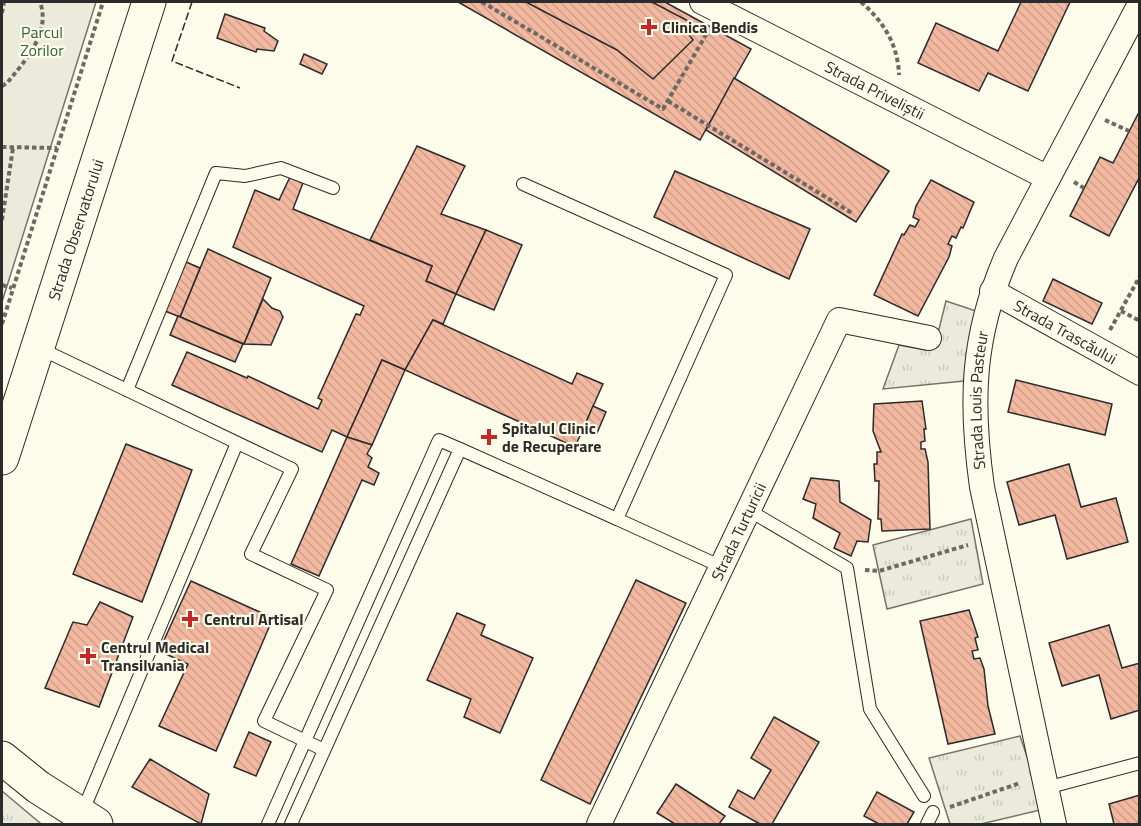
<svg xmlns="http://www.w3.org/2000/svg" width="1141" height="826" font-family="'Titillium Web',sans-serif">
<defs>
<pattern id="grass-tufts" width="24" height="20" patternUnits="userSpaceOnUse" patternTransform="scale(1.5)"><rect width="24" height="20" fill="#ecebdb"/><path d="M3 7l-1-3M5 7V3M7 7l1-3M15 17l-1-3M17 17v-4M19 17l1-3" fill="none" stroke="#cbcabc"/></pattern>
<pattern id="building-back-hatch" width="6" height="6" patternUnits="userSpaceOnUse" patternTransform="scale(1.5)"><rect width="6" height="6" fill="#f2b8a0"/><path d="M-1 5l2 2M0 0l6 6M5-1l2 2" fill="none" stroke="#d09e8a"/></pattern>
</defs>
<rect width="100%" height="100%" fill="#fdfbea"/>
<g fill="url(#grass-tufts)" stroke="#74746e" stroke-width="1.5">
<polygon points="946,301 976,311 964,381 883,389 899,345 925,350 935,345"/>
<polygon points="971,519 983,584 887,609 873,545"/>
<polygon points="1020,736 1034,777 1040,810 981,824 950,824 929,758"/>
<polygon points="2,791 40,823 39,824 2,824"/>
</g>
<polygon fill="#ecebdb" stroke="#74746e" stroke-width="1.5" points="2,2 96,2 2,302"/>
<g fill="url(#building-back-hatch)" stroke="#2b2b2b" stroke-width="1.5">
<polygon points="458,2 665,2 751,49 700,140"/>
<polygon points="526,2 652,2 692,23 687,32 693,40 653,79 617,50"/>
<polygon points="1021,2 1070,2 1028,91 988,73 979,91 918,63 936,23 998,51"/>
<polygon points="225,14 265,28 264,31 278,41 274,51 257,49 256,52 217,38"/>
<polygon points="304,54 327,64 322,74 300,64"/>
<polygon points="734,78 889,171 856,222 706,130"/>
<polygon points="1140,110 1140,176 1109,236 1070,216 1100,157 1113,163"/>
<polygon points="417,146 465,166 441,214 486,230 456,294 426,281 432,266 370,240"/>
<polygon points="675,171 810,229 789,279 654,217"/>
<polygon points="290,177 303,183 293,209 432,266 426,281 456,294 443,324 433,320 405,370 382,360 347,437 332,430 322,452 172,385 187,352 247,378 248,376 318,409 322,400 318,398 356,314 360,315 364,306 233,247 255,190 279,200"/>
<polygon points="931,180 974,202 963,228 961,227 956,238 952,236 948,244 952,246 949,257 918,316 874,295 902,234 904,235 910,225 915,227 919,220 913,217 916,206"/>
<polygon points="486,230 522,245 494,310 456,294"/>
<polygon points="208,249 271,278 244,344 180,317"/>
<polygon points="186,262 200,268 180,317 165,311"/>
<polygon points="1053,279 1102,303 1092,324 1043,301"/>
<polygon points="263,299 272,308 280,311 283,317 271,345 244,344"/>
<polygon points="178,316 243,344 235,362 170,335"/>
<polygon points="433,320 572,384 577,373 603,384 575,447 405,370"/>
<polygon points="382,360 405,370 372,445 347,437"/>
<polygon points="1016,380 1112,404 1105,435 1008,412"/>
<polygon points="922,401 926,429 924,429 925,441 921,442 921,449 925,449 928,462 930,529 882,531 881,519 878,519 879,481 875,481 874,464 877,464 877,452 881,452 873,431 874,404"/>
<polygon points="593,406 606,412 597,433 584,427"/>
<polygon points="347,437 372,445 367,454 372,458 368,467 379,473 374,485 362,480 319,576 291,564"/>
<polygon points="126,444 192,470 142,602 73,574"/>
<polygon points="1069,464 1081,507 1116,498 1128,542 1067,559 1055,515 1019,525 1007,482"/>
<polygon points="811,478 839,481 840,502 871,520 868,542 857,541 851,556 834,548 840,533 813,518 816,504 803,499"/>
<polygon points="636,580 686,603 590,804 541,780"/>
<polygon points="191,581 273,618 216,751 159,726 188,664 159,651"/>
<polygon points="100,602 133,617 99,707 45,688 73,622 87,625"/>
<polygon points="969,610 978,637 975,638 978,650 972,651 974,659 980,658 984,669 988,706 995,734 948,744 920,621"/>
<polygon points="457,613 485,625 481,635 533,658 500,733 464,717 471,699 427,680"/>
<polygon points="1109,625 1122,668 1140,663 1140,710 1111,719 1099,675 1062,686 1049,643"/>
<polygon points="774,717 819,742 772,824 760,824 729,807 738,790 754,799 771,770 751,758"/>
<polygon points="249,732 271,742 256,776 234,767"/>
<polygon points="150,759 209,794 201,824 132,787"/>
<polygon points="676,784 725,816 719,824 675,824 657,813"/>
<polygon points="877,792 914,812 907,824 879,824 864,816"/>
<polygon points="1140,795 1140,824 1114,824 1109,804"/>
</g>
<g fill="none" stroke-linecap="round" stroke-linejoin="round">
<g stroke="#2b2b2b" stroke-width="14">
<g id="lane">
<polyline points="39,348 292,469 251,554 327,590 264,721 324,750"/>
<polyline points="127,390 216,173 245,176 281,168 333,188"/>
<polyline points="750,511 847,568 870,709 924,796"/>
<polyline points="617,519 722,567"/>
<polyline points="1046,788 1140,763"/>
<polyline points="82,813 237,443"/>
<polyline points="268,824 439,440 460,449"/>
<polyline points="291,824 460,449 617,519 726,275 523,184"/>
<polyline points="927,824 933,812"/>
</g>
</g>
<g stroke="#2b2b2b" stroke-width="26">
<g id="street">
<path id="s1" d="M702,2L1048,178"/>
<path id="s2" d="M992,291L1140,373"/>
<path id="s3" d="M599,824L839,320L929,338"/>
<path id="s4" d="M1054,824L982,487C970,402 972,337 1006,258L1140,4"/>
</g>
</g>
<g stroke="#2b2b2b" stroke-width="35">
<g id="secondary">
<path id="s5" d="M2,458L149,2"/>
<polyline points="2,758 38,787 96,824"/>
</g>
</g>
<g stroke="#6a6964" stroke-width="4" stroke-dasharray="4.5 3" stroke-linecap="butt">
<polyline points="482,2 663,109 707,33"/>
<path d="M861,2C883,21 898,44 899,75"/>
<polyline points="2,13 4,2"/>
<path d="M2,86L7,83C26,60 51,32 40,2"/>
<polyline points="668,101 852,213"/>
<polyline points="1105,120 1129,131"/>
<polyline points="2,147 57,148"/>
<polyline points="1074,182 1084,188"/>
<polyline points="2,220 13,148"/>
<polyline points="2,285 12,288"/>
<polyline points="1121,311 1140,321"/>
<polyline points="2,324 103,2"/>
<polyline points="1110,330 1140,276"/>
<polyline points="865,570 879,571 968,545"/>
<polyline points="950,807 1020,783"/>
</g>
<use href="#lane" stroke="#fdfbea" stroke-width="12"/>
<use href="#street" stroke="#fdfbea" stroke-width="24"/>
<use href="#secondary" stroke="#fdfbea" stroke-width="33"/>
<polyline stroke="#2b2b2b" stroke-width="1.5" stroke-dasharray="8 3" stroke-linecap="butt" points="192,2 172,61 240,88"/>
</g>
<g fill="#c62828" stroke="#fdfbea" stroke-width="2">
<path d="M646 18h6v6h6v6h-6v6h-6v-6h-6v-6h6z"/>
<path d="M486 428h6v6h6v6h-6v6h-6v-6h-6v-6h6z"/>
<path d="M187 610h6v6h6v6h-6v6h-6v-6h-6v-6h6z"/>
<path d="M85 647h6v6h6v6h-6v6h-6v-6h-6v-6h6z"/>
</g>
<g text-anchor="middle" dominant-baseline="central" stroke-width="4.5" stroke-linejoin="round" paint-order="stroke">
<g font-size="16" font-weight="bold" fill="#2b2b2b" stroke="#fdfbea" text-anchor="start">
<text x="662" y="27">Clinica Bendis</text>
<text x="502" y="428">Spitalul Clinic<tspan x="502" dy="18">de Recuperare</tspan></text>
<text x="204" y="619">Centrul Artisal</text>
<text x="101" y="647">Centrul Medical<tspan x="101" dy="18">Transilvania</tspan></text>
</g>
<g font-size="16" fill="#34623c" stroke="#fdfbea">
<text x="42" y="32">Parcul<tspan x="42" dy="18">Zorilor</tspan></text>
</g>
<g font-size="16" fill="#2b2b2b" stroke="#fdfbea">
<text stroke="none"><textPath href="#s1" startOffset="194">Strada Priveliștii</textPath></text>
<text stroke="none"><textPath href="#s5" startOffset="240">Strada Observatorului</textPath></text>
<text stroke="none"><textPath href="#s2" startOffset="84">Strada Trascăului</textPath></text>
<text stroke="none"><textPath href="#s4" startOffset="432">Strada Louis Pasteur</textPath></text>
<text stroke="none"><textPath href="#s3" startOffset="324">Strada Turturicii</textPath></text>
</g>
</g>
<rect width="1141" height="826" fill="none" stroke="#2b2b2b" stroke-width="6"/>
</svg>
